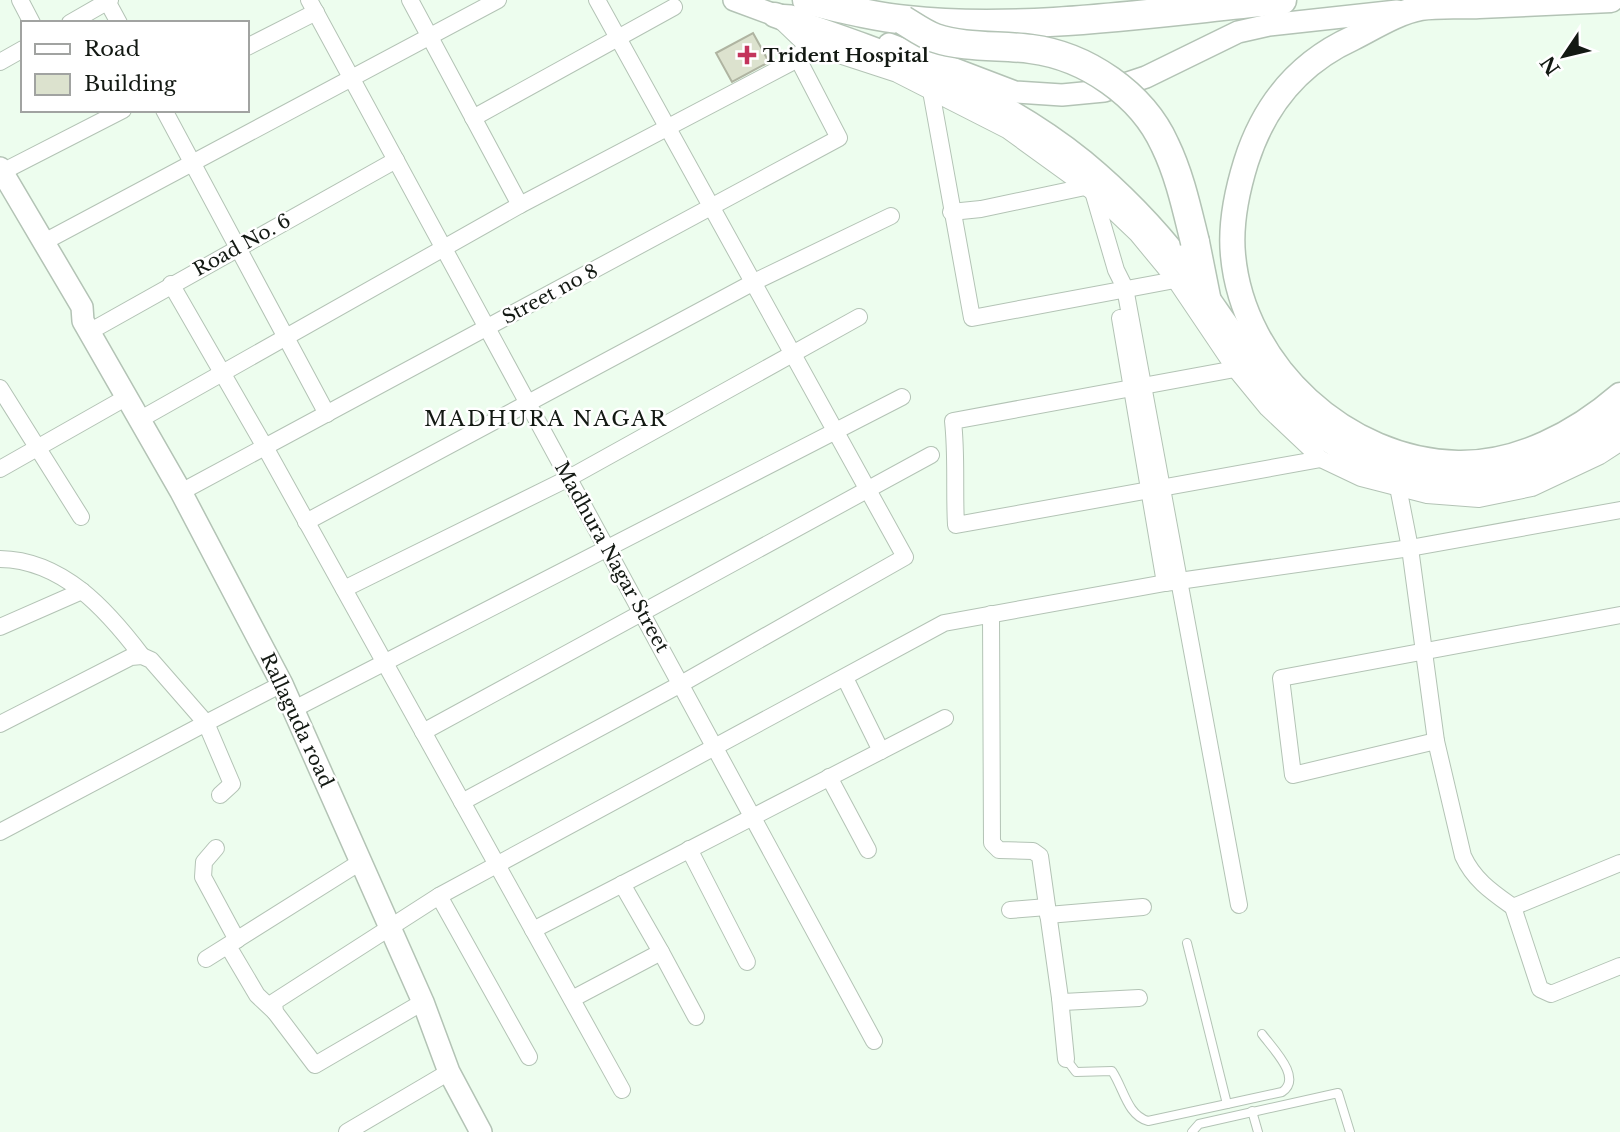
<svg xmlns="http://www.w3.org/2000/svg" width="1620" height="1132" font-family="'Libre Baskerville',serif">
<rect width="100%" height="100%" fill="#edfdee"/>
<polygon fill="#dce2ce" stroke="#afb4a1" stroke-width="2" points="753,33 769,62 732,82 716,53"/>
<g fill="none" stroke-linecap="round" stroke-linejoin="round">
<g stroke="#b3c3b5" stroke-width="10">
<g id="lane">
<path d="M1066,1059L1076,1072L1112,1071C1124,1089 1127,1115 1148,1121L1227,1104L1187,943"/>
<path d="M1227,1104L1282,1092C1303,1078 1273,1049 1262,1034"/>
<polyline points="1252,1111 1258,1132"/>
<polyline points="1192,1132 1199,1124 1338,1093 1350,1132"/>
</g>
</g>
<g stroke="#b3c3b5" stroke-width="18">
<g id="street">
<polyline points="20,0 32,23"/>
<polyline points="309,0 874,1041"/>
<polyline points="410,0 520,205"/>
<polyline points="107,1 119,23"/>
<polyline points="782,22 805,44 897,74 1007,130 1094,193 1137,234 1175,280 1235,369 1267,408 1321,459 1361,478 1427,495 1479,499 1532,488 1600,456 1620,443"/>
<polyline points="70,23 110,0"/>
<polyline points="247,47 316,12"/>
<polyline points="0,62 23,49"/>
<polyline points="931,91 972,318 1175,280"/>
<polyline points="164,110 327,414"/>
<polyline points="473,118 674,7"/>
<polyline points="2,172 123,110"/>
<polyline points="1094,195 1116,270 1125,288 1239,905"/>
<polyline points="951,212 981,209 1085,187"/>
<polyline points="44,242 498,0"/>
<polyline points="171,284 265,447 622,1090"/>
<polyline points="1120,318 1165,583"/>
<polyline points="89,332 396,160"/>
<path d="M1235,369L953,421C957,458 954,489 956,525L1321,459"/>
<polyline points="0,388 81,517"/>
<polyline points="139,420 520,205 798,59 802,51"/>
<polyline points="0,469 127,397"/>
<path d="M1398,487L1410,548L1436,741L1463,856C1474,880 1492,892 1513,907L1620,863"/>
<polyline points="181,492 839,138 798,59"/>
<polyline points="306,522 754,282 891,216"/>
<path d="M0,559C63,560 107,610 142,656"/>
<polyline points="344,589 569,478 859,317"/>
<polyline points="991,614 992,843 999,850 1033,851 1040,856 1060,998 1063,1002 1139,998"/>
<polyline points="0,627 82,591"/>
<polyline points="845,678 881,751"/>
<polyline points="294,709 902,397"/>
<polyline points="0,724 131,657 142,656 151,660 206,723 282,684"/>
<polyline points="423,732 931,455"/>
<polyline points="1436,741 1293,775 1281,678 1620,615"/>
<polyline points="829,777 868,850"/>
<polyline points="462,802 681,684 905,557 597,0"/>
<polyline points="0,832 206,723 232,784 220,795"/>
<polyline points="216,848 204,862 203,877 237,940"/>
<polyline points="689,849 747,962"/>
<polyline points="439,896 529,1057"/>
<polyline points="1513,907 1540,989 1551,994 1620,966"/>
<polyline points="1010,910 1047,907"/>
<polyline points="1048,915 1143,907"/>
<polyline points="533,930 945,718"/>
<polyline points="228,946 257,995 275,1012"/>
<polyline points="661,952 696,1017"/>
<polyline points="206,959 362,861"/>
<polyline points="1060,998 1066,1059"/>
<polyline points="572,999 661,952 622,884"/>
<polyline points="423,1002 315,1065 275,1012 274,1002 439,896 944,623 1165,583 1410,548 1620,510"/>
<polyline points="347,1132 449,1072"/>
</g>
</g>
<g stroke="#b3c3b5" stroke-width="24">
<g id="secondary">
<polyline points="734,0 775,15 791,16"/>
<polyline points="889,44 1015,92 1062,95 1104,91 1146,77 1238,32 1269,25 1397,11"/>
<polyline points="0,168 82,307 83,321 181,492 282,684 423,1002 449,1072 481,1132"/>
</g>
</g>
<g stroke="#b3c3b5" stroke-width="27">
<g id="primary">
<path d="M1611,0C1567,2 1523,4 1479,6C1460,7 1439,5 1421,8C1398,12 1373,28 1353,38C1298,63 1264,105 1246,162C1237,191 1230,224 1233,255C1243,366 1347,461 1458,463C1518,464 1576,433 1620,395"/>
<path d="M775,15C886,53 990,87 1083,162C1124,196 1161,235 1192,277C1265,377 1314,475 1455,481C1517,483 1572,459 1620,421"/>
</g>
</g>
<g stroke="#b3c3b5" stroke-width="31">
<g id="highway">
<path d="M807,0C840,8 874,17 907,20C1025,33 1164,11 1282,0"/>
<polyline points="1195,242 1206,297"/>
</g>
</g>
<use href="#lane" stroke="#fff" stroke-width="8"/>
<use href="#street" stroke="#fff" stroke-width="16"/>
<use href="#secondary" stroke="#fff" stroke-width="21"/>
<use href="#primary" stroke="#fff" stroke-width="24"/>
<use href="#highway" stroke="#fff" stroke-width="28"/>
<g stroke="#b3c3b5" stroke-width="31" stroke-linecap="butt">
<path id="highway-bridge" d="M903,20C913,26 924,34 935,38C964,48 1001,45 1031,49C1086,56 1142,94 1165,145C1180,176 1187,210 1195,242"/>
</g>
<use href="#highway-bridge" stroke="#fff" stroke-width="28"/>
</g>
<path fill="#c3345c" stroke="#fff" stroke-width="2.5" d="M743.5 44.5h7v7h7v7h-7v7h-7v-7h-7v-7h7z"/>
<g text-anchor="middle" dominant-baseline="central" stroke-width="5" stroke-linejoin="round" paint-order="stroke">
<g font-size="19" font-weight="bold" fill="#131913" stroke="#fff" text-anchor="start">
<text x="763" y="55">Trident Hospital</text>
</g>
<g font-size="19" fill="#131913" stroke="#fff">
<text transform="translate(242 245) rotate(-29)">Road No. 6</text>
<text transform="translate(550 294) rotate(-28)">Street no 8</text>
<text transform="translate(612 557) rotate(61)">Madhura Nagar Street</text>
<text transform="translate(297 720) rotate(65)">Rallaguda road</text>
</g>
<g font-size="21" letter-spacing="2" fill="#131913" stroke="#fff">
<text x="546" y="419">MADHURA NAGAR</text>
</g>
</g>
<rect x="21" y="21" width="228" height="91" fill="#ffffff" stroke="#a1a3a1" stroke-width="2"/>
<rect x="35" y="44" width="35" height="10" fill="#ffffff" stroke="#a1a3a1" stroke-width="2"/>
<text x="84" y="56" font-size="21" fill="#131913">Road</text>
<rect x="35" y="74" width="35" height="21" fill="#dce2ce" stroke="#a1a3a1" stroke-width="2"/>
<text x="84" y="91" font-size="21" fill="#131913">Building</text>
<g transform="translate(1564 56) rotate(235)" stroke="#ffffff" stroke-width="5" paint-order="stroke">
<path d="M0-5L12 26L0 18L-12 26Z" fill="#131913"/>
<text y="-10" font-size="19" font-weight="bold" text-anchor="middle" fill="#131913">N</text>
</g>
</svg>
